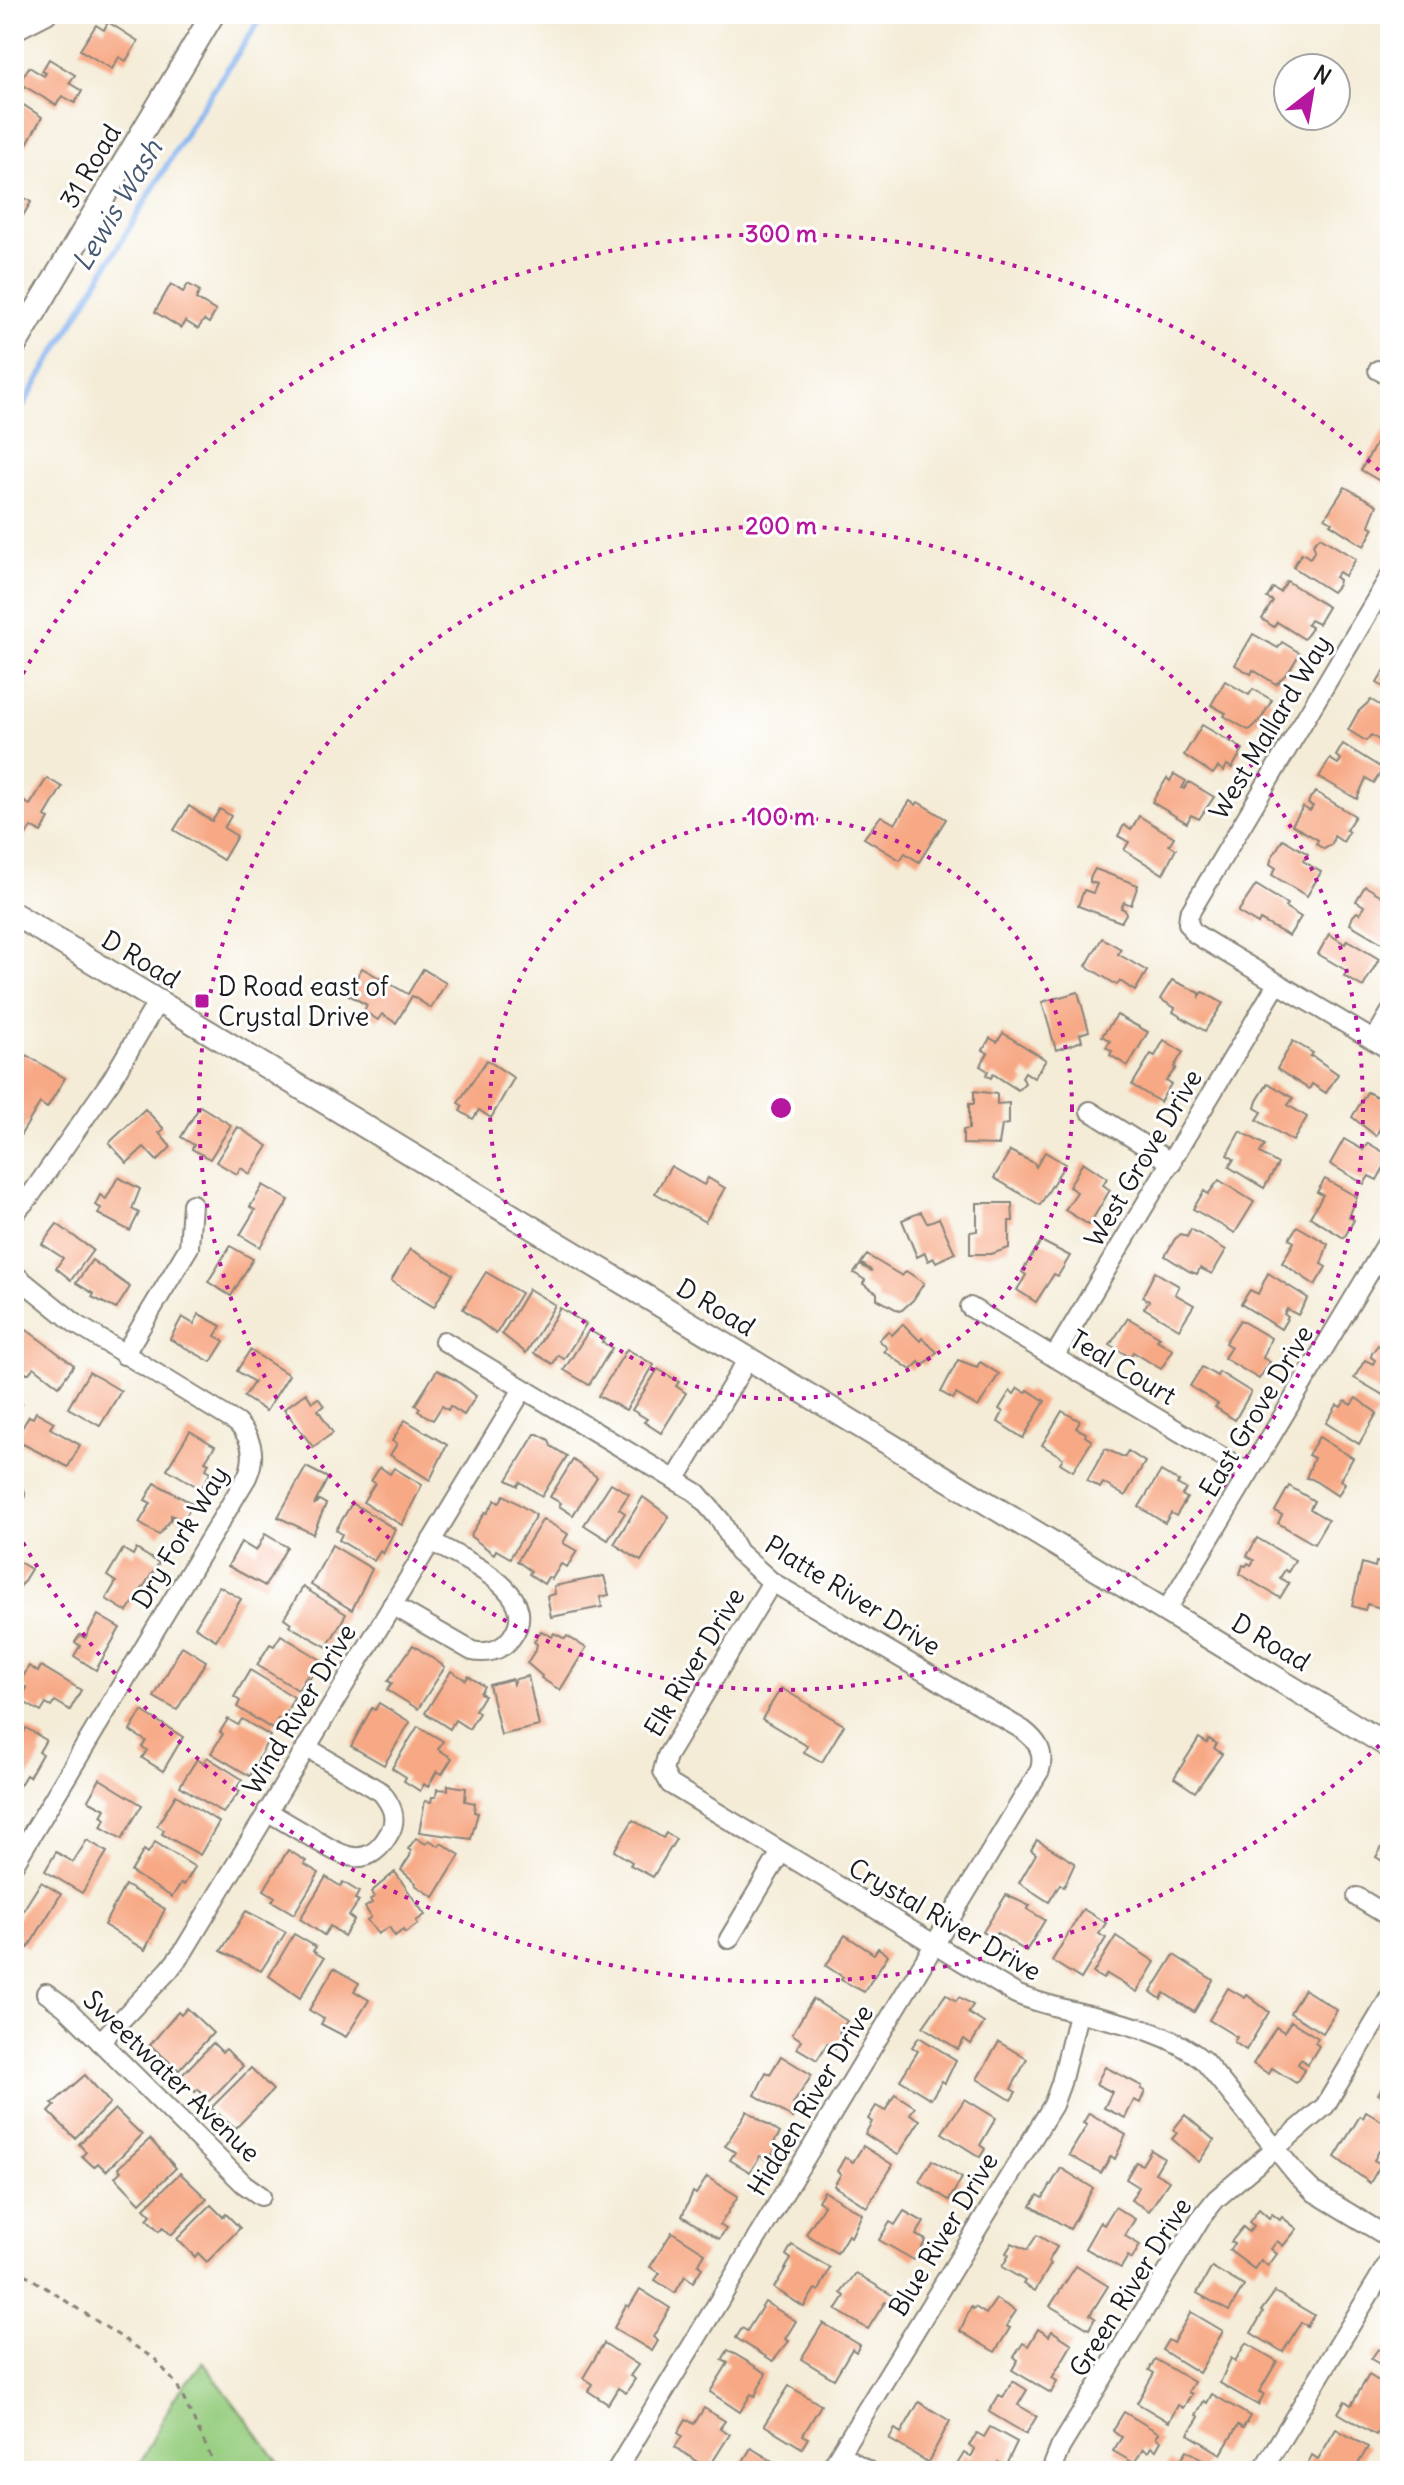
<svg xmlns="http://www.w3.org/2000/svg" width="1404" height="2485" font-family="Delius,sans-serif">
<rect width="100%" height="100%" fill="#fff"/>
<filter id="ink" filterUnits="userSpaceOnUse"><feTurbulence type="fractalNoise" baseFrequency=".0125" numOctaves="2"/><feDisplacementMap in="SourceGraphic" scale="16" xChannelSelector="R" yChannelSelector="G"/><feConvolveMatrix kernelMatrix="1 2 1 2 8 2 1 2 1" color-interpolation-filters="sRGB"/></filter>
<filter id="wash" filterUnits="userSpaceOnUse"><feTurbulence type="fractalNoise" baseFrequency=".006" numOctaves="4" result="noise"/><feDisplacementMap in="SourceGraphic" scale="32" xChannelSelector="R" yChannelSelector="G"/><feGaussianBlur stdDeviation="1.8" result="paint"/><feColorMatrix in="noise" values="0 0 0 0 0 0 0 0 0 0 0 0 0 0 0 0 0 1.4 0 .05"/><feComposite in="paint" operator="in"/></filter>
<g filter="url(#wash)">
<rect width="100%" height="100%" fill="#f4ecd7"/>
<polygon fill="#96cd7f" stroke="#59744e" stroke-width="2" points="203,2362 285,2471 136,2471 174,2398"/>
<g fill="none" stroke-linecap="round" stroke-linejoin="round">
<polyline stroke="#83b2ee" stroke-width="6" points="14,421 198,113 264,14"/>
</g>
<g id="blocks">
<g fill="#f7a884">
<polygon points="155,14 182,14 179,18 173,15 167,21"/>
<polygon points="108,22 138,41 126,61 119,57 112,69 80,50 96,25 104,30"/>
<polygon points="49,59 75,75 69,83 82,91 75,103 62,96 56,105 19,83 29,67 44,76 46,73 42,71"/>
<polygon points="19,102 42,117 24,149 14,143 14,111"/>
<polygon points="14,192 31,202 18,224 14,221"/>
<polygon points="171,284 183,292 188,284 200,291 196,299 216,311 209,323 204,320 198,329 185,321 181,328 155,312"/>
<polygon points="1385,432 1390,435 1390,487 1361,470 1382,433"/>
<polygon points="1345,487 1377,505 1369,525 1374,528 1364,546 1330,524 1332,522 1325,518"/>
<polygon points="1320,537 1356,559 1345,576 1339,572 1335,577 1339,580 1338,585 1332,592 1293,567 1302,553 1310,558 1315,550 1313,544"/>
<polygon points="1287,581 1328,607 1318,624 1310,620 1307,625 1311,627 1310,631 1304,639 1277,622 1274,627 1262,619 1273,601 1267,598 1273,588 1280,592"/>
<polygon points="1253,634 1278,648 1282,642 1300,653 1289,671 1276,684 1253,670 1251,674 1235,665"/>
<polygon points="1388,665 1390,666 1390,691 1377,683"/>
<polygon points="1225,681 1249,695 1253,689 1272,700 1261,719 1251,729 1248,730 1224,716 1226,713 1211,705"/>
<polygon points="1371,700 1390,711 1390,747 1371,735 1366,741 1348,730 1358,712"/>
<polygon points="1202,725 1243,749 1232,768 1227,765 1224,771 1218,767 1213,774 1184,755"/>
<polygon points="1343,744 1383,769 1374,783 1366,778 1357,799 1319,777 1330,759 1338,764 1341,759 1336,756"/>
<polygon points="1174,774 1186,781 1182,788 1184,789 1189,782 1214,797 1199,819 1191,815 1187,823 1152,802 1167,778 1170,781"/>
<polygon points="47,778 62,787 45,816 49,819 41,832 31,827 21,843 14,839 14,804 18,798 30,805"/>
<polygon points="1316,792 1355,816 1346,830 1349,832 1343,842 1334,836 1332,844 1324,849 1316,844 1318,840 1292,825 1303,807 1310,811 1313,806 1308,804 1310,798"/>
<polygon points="910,801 916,805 918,802 946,819 919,862 905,853 900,860 864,838 881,816 895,824"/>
<polygon points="189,806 212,821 220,809 231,816 224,828 237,836 223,860 174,830"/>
<polygon points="1139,816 1174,837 1169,845 1176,849 1163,874 1124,850 1129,842 1118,836 1124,825 1131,830"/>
<polygon points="1283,839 1308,854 1303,861 1321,872 1307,896 1272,875 1276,868 1270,864 1272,857"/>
<polygon points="1390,861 1390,883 1380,877"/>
<polygon points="1095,869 1138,885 1131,905 1124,902 1121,908 1125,910 1126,914 1121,922 1078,906 1084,890 1093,893 1097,884 1090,882 1090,878"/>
<polygon points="1256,885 1287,904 1285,907 1301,917 1289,936 1260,920 1258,924 1238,912"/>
<polygon points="1365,886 1390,901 1390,941 1387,946 1350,924 1353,916 1357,912 1360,914 1364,906 1356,901"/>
<polygon points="1329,934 1345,944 1347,940 1379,959 1363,987 1344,976 1347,971 1318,954"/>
<polygon points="1102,938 1121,949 1118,954 1147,971 1135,991 1120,981 1117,985 1086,966"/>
<polygon points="362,968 408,994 423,969 446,983 431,1008 412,996 396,1023 382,1014 378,1020 364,1011 367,1005 347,994"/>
<polygon points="1172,980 1200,993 1200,996 1203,992 1223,1003 1205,1031 1173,1012 1175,1008 1160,999"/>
<polygon points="1078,992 1089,1031 1080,1034 1082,1041 1056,1050 1042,1002"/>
<polygon points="14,998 23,1004 14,1018"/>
<polygon points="1117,1015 1148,1032 1128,1066 1110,1055 1112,1051 1106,1047 1110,1041 1102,1036"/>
<polygon points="1003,1033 1046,1060 1034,1078 1025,1072 1022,1077 1025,1083 1018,1090 993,1074 991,1078 986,1075 988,1071 980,1066 988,1053 983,1050 990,1038 997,1042"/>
<polygon points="1164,1040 1183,1052 1174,1067 1176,1068 1166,1081 1171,1084 1160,1102 1132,1085 1151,1054 1155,1056"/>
<polygon points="1293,1041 1313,1053 1310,1057 1312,1056 1338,1074 1326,1093 1312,1084 1309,1089 1277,1069"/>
<polygon points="16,1049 65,1078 47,1108 40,1103 14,1146"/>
<polygon points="487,1060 514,1078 491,1118 479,1110 473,1119 460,1111 463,1106 458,1103"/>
<polygon points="1268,1083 1293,1098 1288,1105 1307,1117 1293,1141 1257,1120 1262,1112 1255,1108 1257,1101"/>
<polygon points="974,1091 997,1094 997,1104 1009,1103 1009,1124 1002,1125 999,1145 963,1144 963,1130 969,1129 969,1104 974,1104"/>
<polygon points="1367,1092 1390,1103 1390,1137 1379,1130 1376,1136 1352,1117"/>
<polygon points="200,1106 231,1125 210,1159 192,1149 194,1145 181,1137"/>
<polygon points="145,1109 164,1129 159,1133 171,1147 157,1161 144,1147 127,1163 109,1143"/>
<polygon points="238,1127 268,1146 250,1174 241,1168 237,1174 216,1162"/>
<polygon points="1240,1131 1265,1145 1260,1153 1278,1164 1264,1188 1229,1167 1234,1159 1227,1155"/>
<polygon points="1344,1139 1363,1150 1368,1143 1390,1156 1377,1180 1369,1176 1364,1184 1330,1164"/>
<polygon points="1010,1151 1034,1163 1036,1167 1045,1152 1065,1164 1040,1205 994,1178"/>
<polygon points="1083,1162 1107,1178 1103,1185 1110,1190 1089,1225 1065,1210 1077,1192 1069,1187"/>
<polygon points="671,1166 704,1185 708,1178 725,1188 705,1222 655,1193"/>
<polygon points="118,1177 140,1189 132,1209 139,1213 130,1231 98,1214 101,1208 95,1205 100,1195 106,1199"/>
<polygon points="1325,1179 1357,1197 1349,1217 1354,1220 1344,1238 1310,1217 1323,1195 1317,1192"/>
<polygon points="1219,1180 1254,1202 1235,1233 1193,1209 1204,1191 1208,1194"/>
<polygon points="263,1185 289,1200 260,1247 240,1235 255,1210 250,1207"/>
<polygon points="977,1203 1012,1203 1013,1221 1009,1221 1009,1248 991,1254 970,1254 970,1232 977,1231"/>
<polygon points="921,1212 927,1223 939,1218 955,1253 936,1262 934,1258 928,1261 925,1253 917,1257 902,1220"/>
<polygon points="57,1224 93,1250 71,1280 56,1268 63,1258 42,1244"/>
<polygon points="1297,1226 1328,1244 1321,1264 1326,1267 1315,1285 1282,1263 1294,1242 1289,1239"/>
<polygon points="1191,1229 1226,1250 1212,1274 1200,1268 1197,1274 1189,1271 1165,1256 1175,1239 1181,1234 1187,1237"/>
<polygon points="1041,1241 1070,1256 1058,1276 1054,1274 1036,1302 1017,1290 1026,1275 1022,1272"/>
<polygon points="230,1246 253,1259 231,1296 208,1282"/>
<polygon points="410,1249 453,1274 434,1307 391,1281"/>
<polygon points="867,1255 902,1276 906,1271 924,1283 913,1300 902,1310 899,1311 877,1299 877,1293 863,1284 865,1280 854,1273 860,1265 872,1271 861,1263"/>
<polygon points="92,1260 130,1287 116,1309 92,1297 94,1294 76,1283"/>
<polygon points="486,1272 521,1293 496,1334 463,1309"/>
<polygon points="1155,1272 1179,1286 1175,1294 1194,1305 1179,1329 1144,1308 1149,1301 1142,1297"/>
<polygon points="1268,1273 1308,1298 1298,1315 1287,1309 1284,1314 1288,1317 1281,1329 1241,1304 1250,1290 1258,1294"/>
<polygon points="529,1289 555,1305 526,1353 502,1334"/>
<polygon points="560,1308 586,1324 564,1359 558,1355 553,1364 534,1353"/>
<polygon points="199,1314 221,1326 215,1336 224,1341 211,1362 170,1339 182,1317 194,1324"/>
<polygon points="1128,1318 1160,1337 1157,1340 1173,1350 1161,1369 1133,1352 1130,1357 1110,1345"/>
<polygon points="1240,1320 1271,1338 1263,1358 1270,1362 1259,1379 1224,1358 1231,1347 1225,1343"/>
<polygon points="903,1324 920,1341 922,1338 937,1352 923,1366 919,1362 911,1370 884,1351 887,1348 879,1340 888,1331 892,1335"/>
<polygon points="27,1330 74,1365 59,1386 34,1367 29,1373 23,1373 14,1365 19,1356 14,1352 14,1348"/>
<polygon points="589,1330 604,1339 602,1342 612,1348 589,1385 564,1370"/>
<polygon points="1378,1345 1390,1352 1390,1399 1354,1378 1365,1360 1373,1364 1375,1360 1371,1357 1372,1353"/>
<polygon points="627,1349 654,1365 626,1410 598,1396"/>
<polygon points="250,1350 289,1375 266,1411 244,1397 254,1382 237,1371"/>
<polygon points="958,1360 977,1367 980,1362 999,1374 978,1407 956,1394 953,1399 941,1392"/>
<polygon points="1202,1367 1217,1376 1219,1372 1251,1392 1235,1420 1215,1407 1218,1404 1190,1386"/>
<polygon points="658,1369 679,1382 676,1386 686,1393 661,1433 644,1422 647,1419 632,1410"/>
<polygon points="437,1370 456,1380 476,1396 464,1415 450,1406 448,1410 442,1406 433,1420 418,1411 420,1408 415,1405"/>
<polygon points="89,1372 121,1391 100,1426 68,1408"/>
<polygon points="1018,1388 1026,1393 1028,1390 1045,1401 1023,1438 998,1422 1003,1412 999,1409 1010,1391 1014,1394"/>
<polygon points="306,1393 312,1402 318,1398 324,1406 318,1410 333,1433 313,1447 284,1409"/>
<polygon points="14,1397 22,1404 14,1414"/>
<polygon points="1356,1398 1377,1413 1359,1444 1326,1423 1337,1405 1341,1407 1345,1401 1351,1405"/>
<polygon points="1062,1411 1080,1421 1076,1428 1086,1433 1085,1436 1092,1441 1073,1471 1060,1463 1063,1458 1042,1445"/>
<polygon points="36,1412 54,1422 50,1428 80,1445 68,1467 15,1440 29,1416 33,1418"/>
<polygon points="405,1420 447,1445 430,1480 390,1455 397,1444 392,1441"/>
<polygon points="190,1431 215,1446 205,1461 209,1463 206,1469 211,1472 201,1489 167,1469"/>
<polygon points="535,1434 538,1434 549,1440 551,1446 567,1456 542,1496 520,1482 518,1486 507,1480"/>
<polygon points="1319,1437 1353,1458 1340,1480 1345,1483 1338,1496 1312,1479 1306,1478 1314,1458 1308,1455"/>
<polygon points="1105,1449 1124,1457 1128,1451 1145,1462 1125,1496 1103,1483 1100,1488 1087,1481"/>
<polygon points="573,1460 597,1477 573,1515 559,1506 561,1503 550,1497"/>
<polygon points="306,1467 328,1478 314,1505 319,1500 326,1504 313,1534 278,1517"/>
<polygon points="380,1467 390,1474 394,1468 422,1485 402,1525 363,1502 375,1483 371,1481"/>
<polygon points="1161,1471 1179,1482 1177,1484 1186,1489 1182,1495 1187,1498 1176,1516 1171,1513 1165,1523 1139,1507"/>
<polygon points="155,1483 193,1504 183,1521 171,1515 171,1519 159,1535 139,1523 151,1503 145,1500"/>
<polygon points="611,1483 629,1494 619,1509 625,1513 608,1540 584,1525"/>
<polygon points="1289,1486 1314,1501 1310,1509 1328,1520 1314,1544 1278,1523 1282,1515 1275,1511"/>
<polygon points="504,1495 536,1515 510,1558 496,1550 494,1554 470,1536 485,1512 487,1513 495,1500 499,1503"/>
<polygon points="643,1497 669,1516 641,1561 614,1544"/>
<polygon points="352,1503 395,1529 383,1554 380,1551 374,1561 339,1540 342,1534 336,1530"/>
<polygon points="543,1519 568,1534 563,1543 577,1551 567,1567 561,1564 552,1579 548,1577 544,1584 529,1574 531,1571 517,1561"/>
<polygon points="1390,1522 1390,1539 1384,1533"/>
<polygon points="265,1534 287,1547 265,1586 228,1566 241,1542 256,1551"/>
<polygon points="1257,1538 1295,1560 1288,1572 1285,1570 1280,1578 1289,1583 1280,1598 1240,1574 1243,1565 1246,1566 1248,1563 1251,1565 1254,1560 1247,1556"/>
<polygon points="332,1545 372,1569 352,1610 311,1585"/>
<polygon points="123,1549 133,1555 136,1549 159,1563 127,1612 106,1599 116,1582 107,1576"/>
<polygon points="14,1559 31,1569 17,1592 14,1591"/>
<polygon points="1376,1562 1390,1565 1390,1587 1387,1586 1381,1608 1367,1604 1365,1610 1352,1606 1362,1563 1375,1567"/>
<polygon points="604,1576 609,1595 600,1597 602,1607 551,1617 547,1596 555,1594 554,1586"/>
<polygon points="219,1586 241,1599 216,1640 195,1627"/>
<polygon points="303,1587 346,1614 327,1647 289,1626 291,1623 284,1618"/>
<polygon points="98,1615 120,1628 96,1670 74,1656 80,1646 75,1642 80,1635 85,1638"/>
<polygon points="541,1631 552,1637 554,1633 565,1639 567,1636 586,1648 560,1690 541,1678 542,1676 527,1663 536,1649 537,1644 534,1642"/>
<polygon points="281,1635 321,1660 310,1678 307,1676 298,1690 257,1665 270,1644 274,1646"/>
<polygon points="413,1645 445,1667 418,1709 387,1690 392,1683 388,1681"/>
<polygon points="182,1646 206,1661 177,1710 154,1697"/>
<polygon points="29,1666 38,1672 41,1666 81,1690 70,1710 55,1701 51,1707 46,1704 41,1712 20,1700 27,1688 19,1684"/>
<polygon points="250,1670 294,1697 282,1721 278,1719 272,1729 237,1707 240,1701 234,1697"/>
<polygon points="451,1671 466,1680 468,1676 484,1686 480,1693 484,1695 475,1710 479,1713 469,1729 455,1720 450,1729 425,1713"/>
<polygon points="528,1676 539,1726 501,1735 489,1685 512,1679 513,1684 516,1679"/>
<polygon points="781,1688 844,1725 822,1762 804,1752 807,1746 762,1719"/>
<polygon points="379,1703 410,1722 384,1765 351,1746 372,1708 375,1710"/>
<polygon points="142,1711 183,1737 163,1771 142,1758 147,1750 142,1747 146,1741 130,1731"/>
<polygon points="228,1719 238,1725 242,1719 270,1736 250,1776 211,1753 223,1734 220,1732"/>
<polygon points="418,1726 443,1741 438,1749 452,1758 442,1774 437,1771 428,1787 424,1784 420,1791 404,1781 406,1777 392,1768"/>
<polygon points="26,1728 46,1740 39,1752 42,1754 29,1777 26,1775 16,1791 14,1749"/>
<polygon points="1199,1738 1207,1743 1209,1739 1217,1744 1214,1748 1222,1754 1195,1792 1174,1778"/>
<polygon points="207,1757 242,1779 236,1789 240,1791 223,1813 180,1786 197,1759 203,1763"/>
<polygon points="100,1779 142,1805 122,1839 101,1827 105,1819 101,1816 105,1809 88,1800"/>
<polygon points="448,1785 466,1788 465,1801 475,1803 474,1812 478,1813 471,1839 419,1832 425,1801 431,1802 432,1797 436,1797 437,1789 448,1790"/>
<polygon points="176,1795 219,1822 200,1855 162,1834 164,1830 157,1826"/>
<polygon points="633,1820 663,1838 666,1833 676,1839 653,1877 630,1865 632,1862 614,1851"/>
<polygon points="1390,1834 1390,1866 1376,1857"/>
<polygon points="416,1838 426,1844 429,1840 439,1846 441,1843 460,1855 434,1897 415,1885 416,1883 401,1870 410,1856 411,1851 408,1849"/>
<polygon points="87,1840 107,1852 82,1893 45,1871 56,1852 73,1862"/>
<polygon points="1037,1840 1075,1863 1064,1887 1060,1884 1049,1902 1019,1883 1036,1854 1031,1850"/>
<polygon points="155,1842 195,1867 184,1885 181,1883 172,1897 131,1872 144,1850 148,1853"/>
<polygon points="288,1850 306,1861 304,1864 319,1873 294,1914 272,1901 275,1897 264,1890"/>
<polygon points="395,1872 425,1915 416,1921 418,1924 405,1933 403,1930 395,1936 389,1927 378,1934 367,1920 371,1917 365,1907 372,1903 370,1900 374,1897 371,1892"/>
<polygon points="326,1877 340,1886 343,1882 359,1892 355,1899 359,1901 349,1916 354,1920 344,1936 330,1926 324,1935 300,1919"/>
<polygon points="41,1882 61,1894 28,1948 14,1939 14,1925"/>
<polygon points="125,1885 165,1909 145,1950 104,1925"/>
<polygon points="1006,1895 1030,1906 1027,1909 1045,1920 1026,1951 997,1933 994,1939 983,1932"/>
<polygon points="1083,1909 1106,1923 1099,1934 1106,1938 1081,1979 1052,1961"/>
<polygon points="246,1911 286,1932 261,1971 221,1951"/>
<polygon points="294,1934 316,1947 313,1951 324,1958 300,1998 269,1976"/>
<polygon points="845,1935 874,1954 878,1948 888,1955 864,1992 841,1980 843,1977 826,1966"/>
<polygon points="1116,1936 1155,1962 1137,1992 1107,1974 1103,1979 1093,1973"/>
<polygon points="1174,1955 1213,1980 1194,2012 1164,1993 1161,1999 1151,1992"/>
<polygon points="334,1968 359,1983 354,1991 369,2000 346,2037 321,2024 324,2019 309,2010"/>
<polygon points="1228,1988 1245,1998 1247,1995 1269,2012 1246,2050 1234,2042 1237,2037 1209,2020"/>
<polygon points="1304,1989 1337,2010 1323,2033 1290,2013"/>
<polygon points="946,1994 956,2001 959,1997 973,2005 968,2013 984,2023 971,2044 964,2039 958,2049 923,2027"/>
<polygon points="813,1999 847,2021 839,2032 843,2035 835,2049 827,2044 817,2060 797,2048 801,2040 792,2034"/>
<polygon points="187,2008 213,2033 179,2070 150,2045 178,2012 181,2015"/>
<polygon points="1291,2021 1318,2038 1315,2043 1319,2046 1308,2064 1301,2059 1298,2064 1305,2069 1296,2083 1272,2068 1269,2074 1253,2064 1276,2027 1284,2032"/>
<polygon points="919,2037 956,2060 945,2083 942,2081 931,2099 900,2080 918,2051 912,2047"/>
<polygon points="999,2042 1027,2059 1011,2089 1016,2092 1011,2100 977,2079"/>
<polygon points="213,2043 222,2052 226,2049 243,2066 209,2101 198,2089 195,2092 180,2077"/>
<polygon points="781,2056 812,2075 793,2104 799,2108 793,2118 755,2095 766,2072 770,2074"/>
<polygon points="1105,2067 1142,2086 1141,2089 1145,2091 1140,2103 1134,2100 1125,2118 1104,2108 1112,2092 1096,2084"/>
<polygon points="251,2068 273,2090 236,2128 211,2108"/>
<polygon points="1390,2074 1390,2102 1378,2094"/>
<polygon points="85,2075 110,2103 75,2138 49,2112 55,2106 52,2104"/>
<polygon points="895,2094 915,2107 910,2114 920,2120 898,2155 865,2134 872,2122 868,2119 876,2106 885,2111"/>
<polygon points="965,2099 996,2118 980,2145 985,2149 980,2157 942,2133"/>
<polygon points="115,2109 142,2135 106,2171 98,2163 94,2167 82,2156 86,2152 79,2144"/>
<polygon points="747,2111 780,2133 773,2144 777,2147 768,2161 760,2156 750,2172 730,2160 735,2152 725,2146"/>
<polygon points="1366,2112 1390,2126 1386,2138 1390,2141 1390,2148 1385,2156 1379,2151 1374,2160 1381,2164 1370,2183 1335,2157 1360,2116 1363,2118"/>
<polygon points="1089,2113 1126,2135 1115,2159 1111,2156 1101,2173 1069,2155 1087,2125 1083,2123"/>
<polygon points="1185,2115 1214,2140 1199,2162 1172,2139 1177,2133 1173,2130"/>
<polygon points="150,2139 176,2168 140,2203 115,2177 121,2171 118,2168"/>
<polygon points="863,2146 893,2165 867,2207 834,2186 841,2174 837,2171 845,2157 853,2162"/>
<polygon points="1151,2150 1164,2158 1155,2173 1169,2181 1149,2211 1131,2200 1139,2187 1126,2179 1136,2162 1142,2165"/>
<polygon points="932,2160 962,2178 949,2200 919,2181"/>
<polygon points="1061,2168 1093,2188 1070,2229 1031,2206 1038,2195 1043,2198"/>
<polygon points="180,2173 207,2199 171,2235 163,2227 159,2231 147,2219 151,2215 144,2208"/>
<polygon points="707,2177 738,2196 720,2225 726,2229 719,2239 682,2216 693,2192 696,2194"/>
<polygon points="824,2191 862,2214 851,2237 848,2235 837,2253 806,2234 824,2205 818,2201"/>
<polygon points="211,2205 223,2217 226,2214 240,2228 207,2262 198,2253 195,2257 177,2239"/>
<polygon points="1115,2207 1135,2219 1125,2236 1140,2245 1132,2259 1128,2256 1121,2268 1085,2248 1100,2222 1104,2225"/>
<polygon points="1259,2209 1269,2218 1272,2214 1280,2220 1282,2217 1297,2229 1283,2246 1277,2241 1271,2249 1277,2254 1268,2266 1261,2260 1254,2269 1229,2250 1234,2244 1231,2242 1243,2227 1249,2232 1254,2226 1249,2222"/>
<polygon points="904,2211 924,2222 916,2235 926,2240 914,2260 879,2240 890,2222 895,2225"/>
<polygon points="672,2232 705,2253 698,2265 702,2268 693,2282 685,2276 675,2293 655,2280 660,2273 650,2267"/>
<polygon points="1037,2235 1057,2247 1048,2262 1051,2264 1035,2291 1023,2284 1025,2281 1002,2267 1009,2255 1006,2253 1012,2243 1027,2250"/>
<polygon points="792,2245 830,2268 819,2291 815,2289 804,2307 774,2288 791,2259 786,2255"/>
<polygon points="1076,2266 1108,2286 1090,2315 1095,2318 1089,2329 1050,2306"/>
<polygon points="1212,2267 1244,2286 1229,2311 1197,2293"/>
<polygon points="856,2273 895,2297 890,2305 885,2302 868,2329 836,2310 845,2296 841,2293"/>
<polygon points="640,2289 670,2308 653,2337 658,2341 652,2351 614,2328 626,2305 629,2307"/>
<polygon points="1275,2292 1314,2315 1307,2326 1301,2322 1283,2352 1251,2333 1263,2312 1261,2311"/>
<polygon points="996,2299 1016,2311 1006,2326 1010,2328 995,2352 960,2331 971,2307 973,2309 975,2307 986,2314"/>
<polygon points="765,2302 796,2321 785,2339 789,2341 773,2361 736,2338 742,2328 747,2331"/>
<polygon points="1191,2312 1223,2331 1199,2373 1162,2350 1168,2340 1173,2343"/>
<polygon points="823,2323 860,2345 856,2352 852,2349 834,2379 801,2359"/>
<polygon points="1038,2329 1049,2336 1052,2331 1072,2344 1052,2378 1057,2381 1051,2393 1012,2370 1018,2360 1014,2357 1023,2343 1028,2346"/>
<polygon points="1390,2341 1390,2370 1371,2359 1378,2349 1383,2352"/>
<polygon points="604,2343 638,2365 630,2376 635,2379 626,2393 618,2388 608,2404 588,2391 592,2384 583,2378"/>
<polygon points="1246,2343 1277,2361 1259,2392 1264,2394 1258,2405 1220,2383 1231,2358 1235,2361"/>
<polygon points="728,2350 766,2373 755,2396 751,2394 740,2412 710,2392 728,2363 722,2360"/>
<polygon points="1155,2359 1194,2382 1188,2392 1192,2394 1183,2408 1178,2405 1169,2422 1137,2403 1154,2373 1149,2370"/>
<polygon points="1369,2375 1390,2388 1390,2421 1386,2428 1382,2426 1376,2435 1338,2413 1345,2401 1351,2405"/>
<polygon points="1013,2381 1027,2390 1018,2405 1037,2416 1026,2434 989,2412 999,2395 1003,2397"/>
<polygon points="789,2386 821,2405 803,2435 808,2438 802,2448 764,2425"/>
<polygon points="1212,2394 1250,2416 1243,2428 1238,2425 1221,2454 1188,2434 1199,2417 1196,2415 1204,2401 1207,2403"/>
<polygon points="919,2402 950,2421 928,2462 889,2439 895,2429 901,2433"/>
<polygon points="704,2408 725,2421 720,2428 730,2434 708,2469 675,2447 682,2436 678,2433 686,2419 694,2424"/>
<polygon points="1124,2412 1159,2433 1156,2438 1161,2441 1156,2450 1151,2447 1148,2452 1143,2449 1134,2463 1113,2451 1122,2437 1113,2430"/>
<polygon points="990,2427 1017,2442 1005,2467 998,2462 993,2471 953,2471 964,2453 971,2457 975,2449 969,2445 977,2433 984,2437"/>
<polygon points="1336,2429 1368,2447 1354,2471 1317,2471 1307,2465 1312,2455 1318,2459"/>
<polygon points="751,2448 782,2467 780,2471 733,2471 737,2464 740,2466"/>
<polygon points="1187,2450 1207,2462 1202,2471 1163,2471 1169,2461 1177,2466"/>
</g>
</g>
</g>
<g filter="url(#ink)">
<use href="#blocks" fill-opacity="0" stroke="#88847a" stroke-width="2"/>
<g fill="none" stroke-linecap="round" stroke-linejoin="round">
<g stroke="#88847a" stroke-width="22">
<g id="minor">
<polyline points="14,31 47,14"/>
<polyline points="1378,370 1390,376"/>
<polyline points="1390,576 1189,914 1188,923 1193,932 1205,940 1390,1050"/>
<polyline points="1374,1040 1390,1013"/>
<polyline points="1090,1111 1172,1163"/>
<polyline points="14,1214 30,1196 112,1079 158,1001"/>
<path d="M14,1274L76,1324L237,1423C253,1439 256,1457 247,1477L14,1864"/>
<polyline points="970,1307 1249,1473"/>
<path d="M444,1341L697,1493L721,1521L738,1552L772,1582L1023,1730C1037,1741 1045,1751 1040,1770L616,2471"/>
<polyline points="124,1355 189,1247 192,1204"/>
<polyline points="1054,1357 1277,984"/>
<polyline points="675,1480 748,1359"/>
<polyline points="14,1493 15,1494"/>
<path d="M772,1582L667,1756L663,1771L670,1784L1016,1994C1077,2019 1152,2018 1204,2061L1298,2176L1314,2192L1390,2238"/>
<path d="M392,1605L472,1651C486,1654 501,1651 511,1638C546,1592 460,1559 431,1541"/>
<polyline points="1166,1611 1390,1238"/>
<path d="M267,1811C282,1820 297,1829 311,1837C342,1856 368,1873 390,1832C398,1817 391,1804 381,1792L306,1747"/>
<polyline points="1357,1897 1390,1917"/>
<polyline points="729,1939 781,1852"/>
<polyline points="46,1993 65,2007 244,2184 261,2196"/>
<polyline points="100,2042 169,1970 183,1952 523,1389"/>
<polyline points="840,2454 868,2471"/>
<polyline points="829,2471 1053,2105 1061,2083 1078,2014"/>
<polyline points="1051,2471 1060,2448 1200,2219 1216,2199 1325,2106 1390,1997"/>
<polyline points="1262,2471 1390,2260"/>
</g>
</g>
<g stroke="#88847a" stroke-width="26">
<g id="tertiary">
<polyline points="14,347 213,14"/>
<polyline points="14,914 1390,1747"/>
</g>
</g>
<g stroke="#88847a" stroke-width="3" stroke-dasharray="6 6" stroke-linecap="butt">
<polyline points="14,2267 156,2360 177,2385 211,2457 215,2471"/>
<polyline points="14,2461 29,2471"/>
</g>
<use href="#minor" stroke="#fff" stroke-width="18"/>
<use href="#tertiary" stroke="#fff" stroke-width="22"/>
</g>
</g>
<g fill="none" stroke="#b5179e" stroke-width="4" stroke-dasharray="4 8">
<circle cx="781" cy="1108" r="291"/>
<circle cx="781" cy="1108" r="582"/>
<path d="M1388 1737A874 874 0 0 1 17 1532M17 684A874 874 0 0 1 1388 479"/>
</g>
<rect fill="#b5179e" stroke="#fff" stroke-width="3" x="194" y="993" width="16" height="16" rx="4"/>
<g text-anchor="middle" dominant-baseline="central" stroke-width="6" stroke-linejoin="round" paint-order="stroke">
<g font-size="26" fill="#1c1c1c" stroke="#fff">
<text transform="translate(90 166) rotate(-59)">31 Road</text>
<text transform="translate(1270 727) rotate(-59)">West Mallard Way</text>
<text transform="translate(141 959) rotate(31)">D Road</text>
<text transform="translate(1143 1158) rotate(-59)">West Grove Drive</text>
<text transform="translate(716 1307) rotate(31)">D Road</text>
<text transform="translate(1123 1367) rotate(31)">Teal Court</text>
<text transform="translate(1256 1411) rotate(-59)">East Grove Drive</text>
<text transform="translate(180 1537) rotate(-59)">Dry Fork Way</text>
<text transform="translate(853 1595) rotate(32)">Platte River Drive</text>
<text transform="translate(1271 1642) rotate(31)">D Road</text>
<text transform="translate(694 1662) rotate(-59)">Elk River Drive</text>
<text transform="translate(299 1709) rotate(-59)">Wind River Drive</text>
<text transform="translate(945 1919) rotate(30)">Crystal River Drive</text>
<text transform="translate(172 2076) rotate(44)">Sweetwater Avenue</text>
<text transform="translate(810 2100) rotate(-59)">Hidden River Drive</text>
<text transform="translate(943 2234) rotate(-59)">Blue River Drive</text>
<text transform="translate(1130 2287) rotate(-58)">Green River Drive</text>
</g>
<g font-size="26" fill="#1c1c1c" stroke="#fff" text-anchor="start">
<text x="218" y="986">D Road east of<tspan x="218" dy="30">Crystal Drive</tspan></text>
</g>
<g font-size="28" font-style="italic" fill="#455870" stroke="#fff">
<text transform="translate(117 205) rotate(-59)">Lewis Wash</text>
</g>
</g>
<circle cx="781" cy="1108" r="12" fill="#b5179e" stroke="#fff" stroke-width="4"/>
<g font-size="24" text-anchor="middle" font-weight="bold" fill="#b5179e" stroke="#fff" stroke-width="6" stroke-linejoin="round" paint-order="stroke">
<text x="781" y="242">300 m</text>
<text x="781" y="534">200 m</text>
<text x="781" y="825">100 m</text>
</g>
<rect width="1404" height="2485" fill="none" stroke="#fff" stroke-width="48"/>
<g transform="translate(1312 92) rotate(31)"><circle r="38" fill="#ffffff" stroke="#a4a4a4" stroke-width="2"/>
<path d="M0-6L14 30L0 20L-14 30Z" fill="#b5179e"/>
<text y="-12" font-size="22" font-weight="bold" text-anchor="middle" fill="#1c1c1c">N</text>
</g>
</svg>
